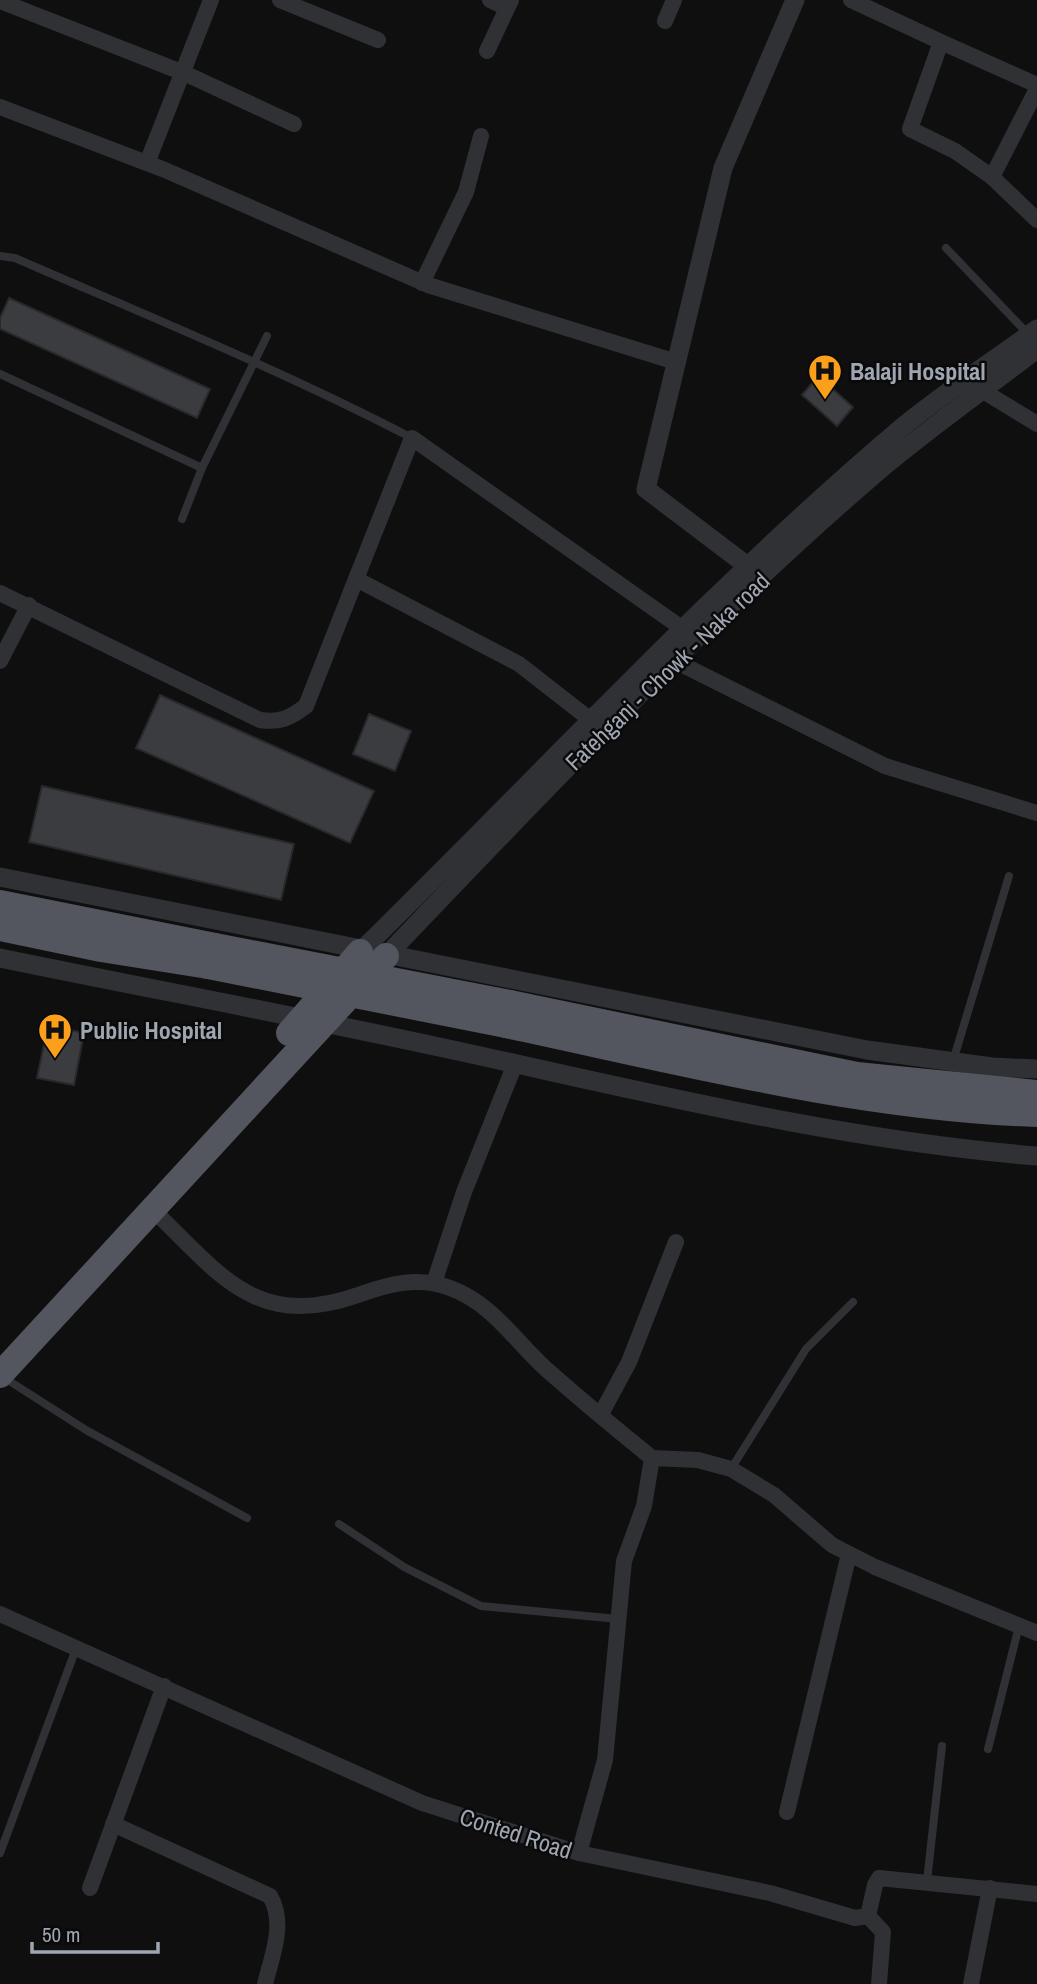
<svg xmlns="http://www.w3.org/2000/svg" width="1037" height="1984" font-family="'Archivo Narrow',sans-serif">
<rect width="100%" height="100%" fill="#0f0f10"/>
<g fill="#3b3c40" stroke="#29292c" stroke-width="2">
<polygon points="9,298 210,389 197,418 0,329 0,318"/>
<polygon points="818,376 853,407 837,426 802,395"/>
<polygon points="160,695 374,791 350,843 136,748"/>
<polygon points="369,714 411,731 395,771 353,754"/>
<polygon points="42,786 294,844 281,900 29,842"/>
<polygon points="48,1025 84,1033 74,1085 37,1078"/>
</g>
<g fill="none" stroke-linecap="round" stroke-linejoin="round">
<g stroke="#2f3135" stroke-width="8">
<polyline points="946,248 1028,334"/>
<path d="M0,256L15,258C148,316 283,371 412,438"/>
<polyline points="0,374 202,468"/>
<polyline points="182,519 202,468 267,336"/>
<polyline points="953,1061 1009,876"/>
<polyline points="3,1377 86,1430 247,1518"/>
<polyline points="731,1469 806,1349 853,1302"/>
<polyline points="339,1524 404,1567 481,1606 618,1619"/>
<polyline points="988,1749 1019,1626"/>
<polyline points="0,1853 77,1646"/>
<polyline points="927,1881 942,1746"/>
</g>
<g stroke="#2f3135" stroke-width="16">
<polyline points="280,0 378,40"/>
<polyline points="490,0 507,8"/>
<polyline points="851,0 941,42 910,129 955,151 992,177"/>
<polyline points="0,1 184,73 294,124"/>
<polyline points="665,21 674,0"/>
<polyline points="941,42 1037,85"/>
<polyline points="487,51 511,0"/>
<polyline points="1037,89 992,177 1037,220"/>
<polyline points="0,107 165,170 428,285 676,362"/>
<polyline points="147,163 211,0"/>
<polyline points="422,283 466,192 481,136"/>
<polyline points="983,391 1037,424"/>
<path d="M0,593L260,720C280,723 290,718 306,706L356,579"/>
<polyline points="0,661 29,605"/>
<polyline points="675,661 885,766 1037,813"/>
<polyline points="601,728 519,664 356,579 412,438 693,636"/>
<path d="M151,1208C219,1273 255,1331 358,1295C389,1284 417,1276 450,1288C492,1303 515,1341 546,1369C580,1399 616,1429 652,1458L644,1506L624,1561L605,1760L579,1853"/>
<polyline points="434,1283 464,1192 515,1064"/>
<polyline points="601,1414 629,1362 676,1242"/>
<polyline points="652,1458 698,1460 731,1469 774,1495 832,1545 875,1567 1037,1633"/>
<polyline points="0,1614 422,1803 579,1853 770,1893 855,1918 868,1916 875,1885 879,1878 1037,1894"/>
<polyline points="787,1812 849,1554"/>
<path d="M113,1824L270,1896C286,1924 272,1955 265,1984"/>
<polyline points="90,1888 164,1686"/>
<polyline points="868,1916 883,1932 879,1984"/>
<polyline points="971,1984 990,1888"/>
</g>
<g stroke="#2f3135" stroke-width="19">
<polyline points="758,574 646,489 723,168 795,0"/>
<polyline points="0,877 867,1050 992,1067 1037,1069"/>
<path d="M360,952C539,777 709,591 900,429C943,393 992,362 1037,329"/>
<path d="M386,956C542,793 698,627 869,479C922,433 981,392 1037,349"/>
<path d="M0,958C151,989 302,1017 453,1050C646,1092 839,1140 1037,1156"/>
</g>
<g stroke="#53565e" stroke-width="26">
<polyline points="0,903 215,946"/>
<polyline points="0,928 101,949 208,966"/>
<polyline points="510,1003 857,1075 1037,1093"/>
<path d="M506,1025C681,1062 858,1108 1037,1114"/>
<polyline points="289,1033 360,952"/>
<polyline points="0,1375 386,956"/>
</g>
<g stroke="#53565e" stroke-width="26">
<polyline points="215,946 510,1003"/>
<polyline points="208,966 506,1025"/>
</g>
</g>
<defs>
<g id="hospital-pin" transform="scale(1.75)"><path d="M0 17L-7.5 6A9.5 9.5 0 1 1 7.5 6Z" fill="#fca01b" stroke="#0a0a0b"/><path d="M-5-5h3v3.5h4V-5h3V5h-3V1.5h-4V5h-3Z" fill="#111"/></g>
</defs>
<g fill-rule="evenodd">
<use href="#hospital-pin" x="825" y="371"/>
<use href="#hospital-pin" x="55" y="1030"/>
</g>
<g text-anchor="middle" dominant-baseline="central" stroke-width="5" stroke-linejoin="round" paint-order="stroke">
<g font-size="24" font-weight="bold" fill="#9fa6b2" stroke="#0a0a0b" text-anchor="start">
<text x="850" y="371">Balaji Hospital</text>
<text x="80" y="1030">Public Hospital</text>
</g>
<g font-size="24" fill="#9fa6b2" stroke="#0a0a0b">
<text transform="translate(667 671) rotate(-44)">Fatehganj - Chowk - Naka road</text>
<text transform="translate(516 1833) rotate(18)">Conted Road</text>
</g>
</g>
<path d="M32 1942v10h126v-10" fill="none" stroke="#9fa6b2" stroke-width="3.5"/>
<text x="42" y="1942" font-size="21" fill="#9fa6b2" stroke="#0a0a0b" stroke-width="5" paint-order="stroke">50 m</text>
</svg>
